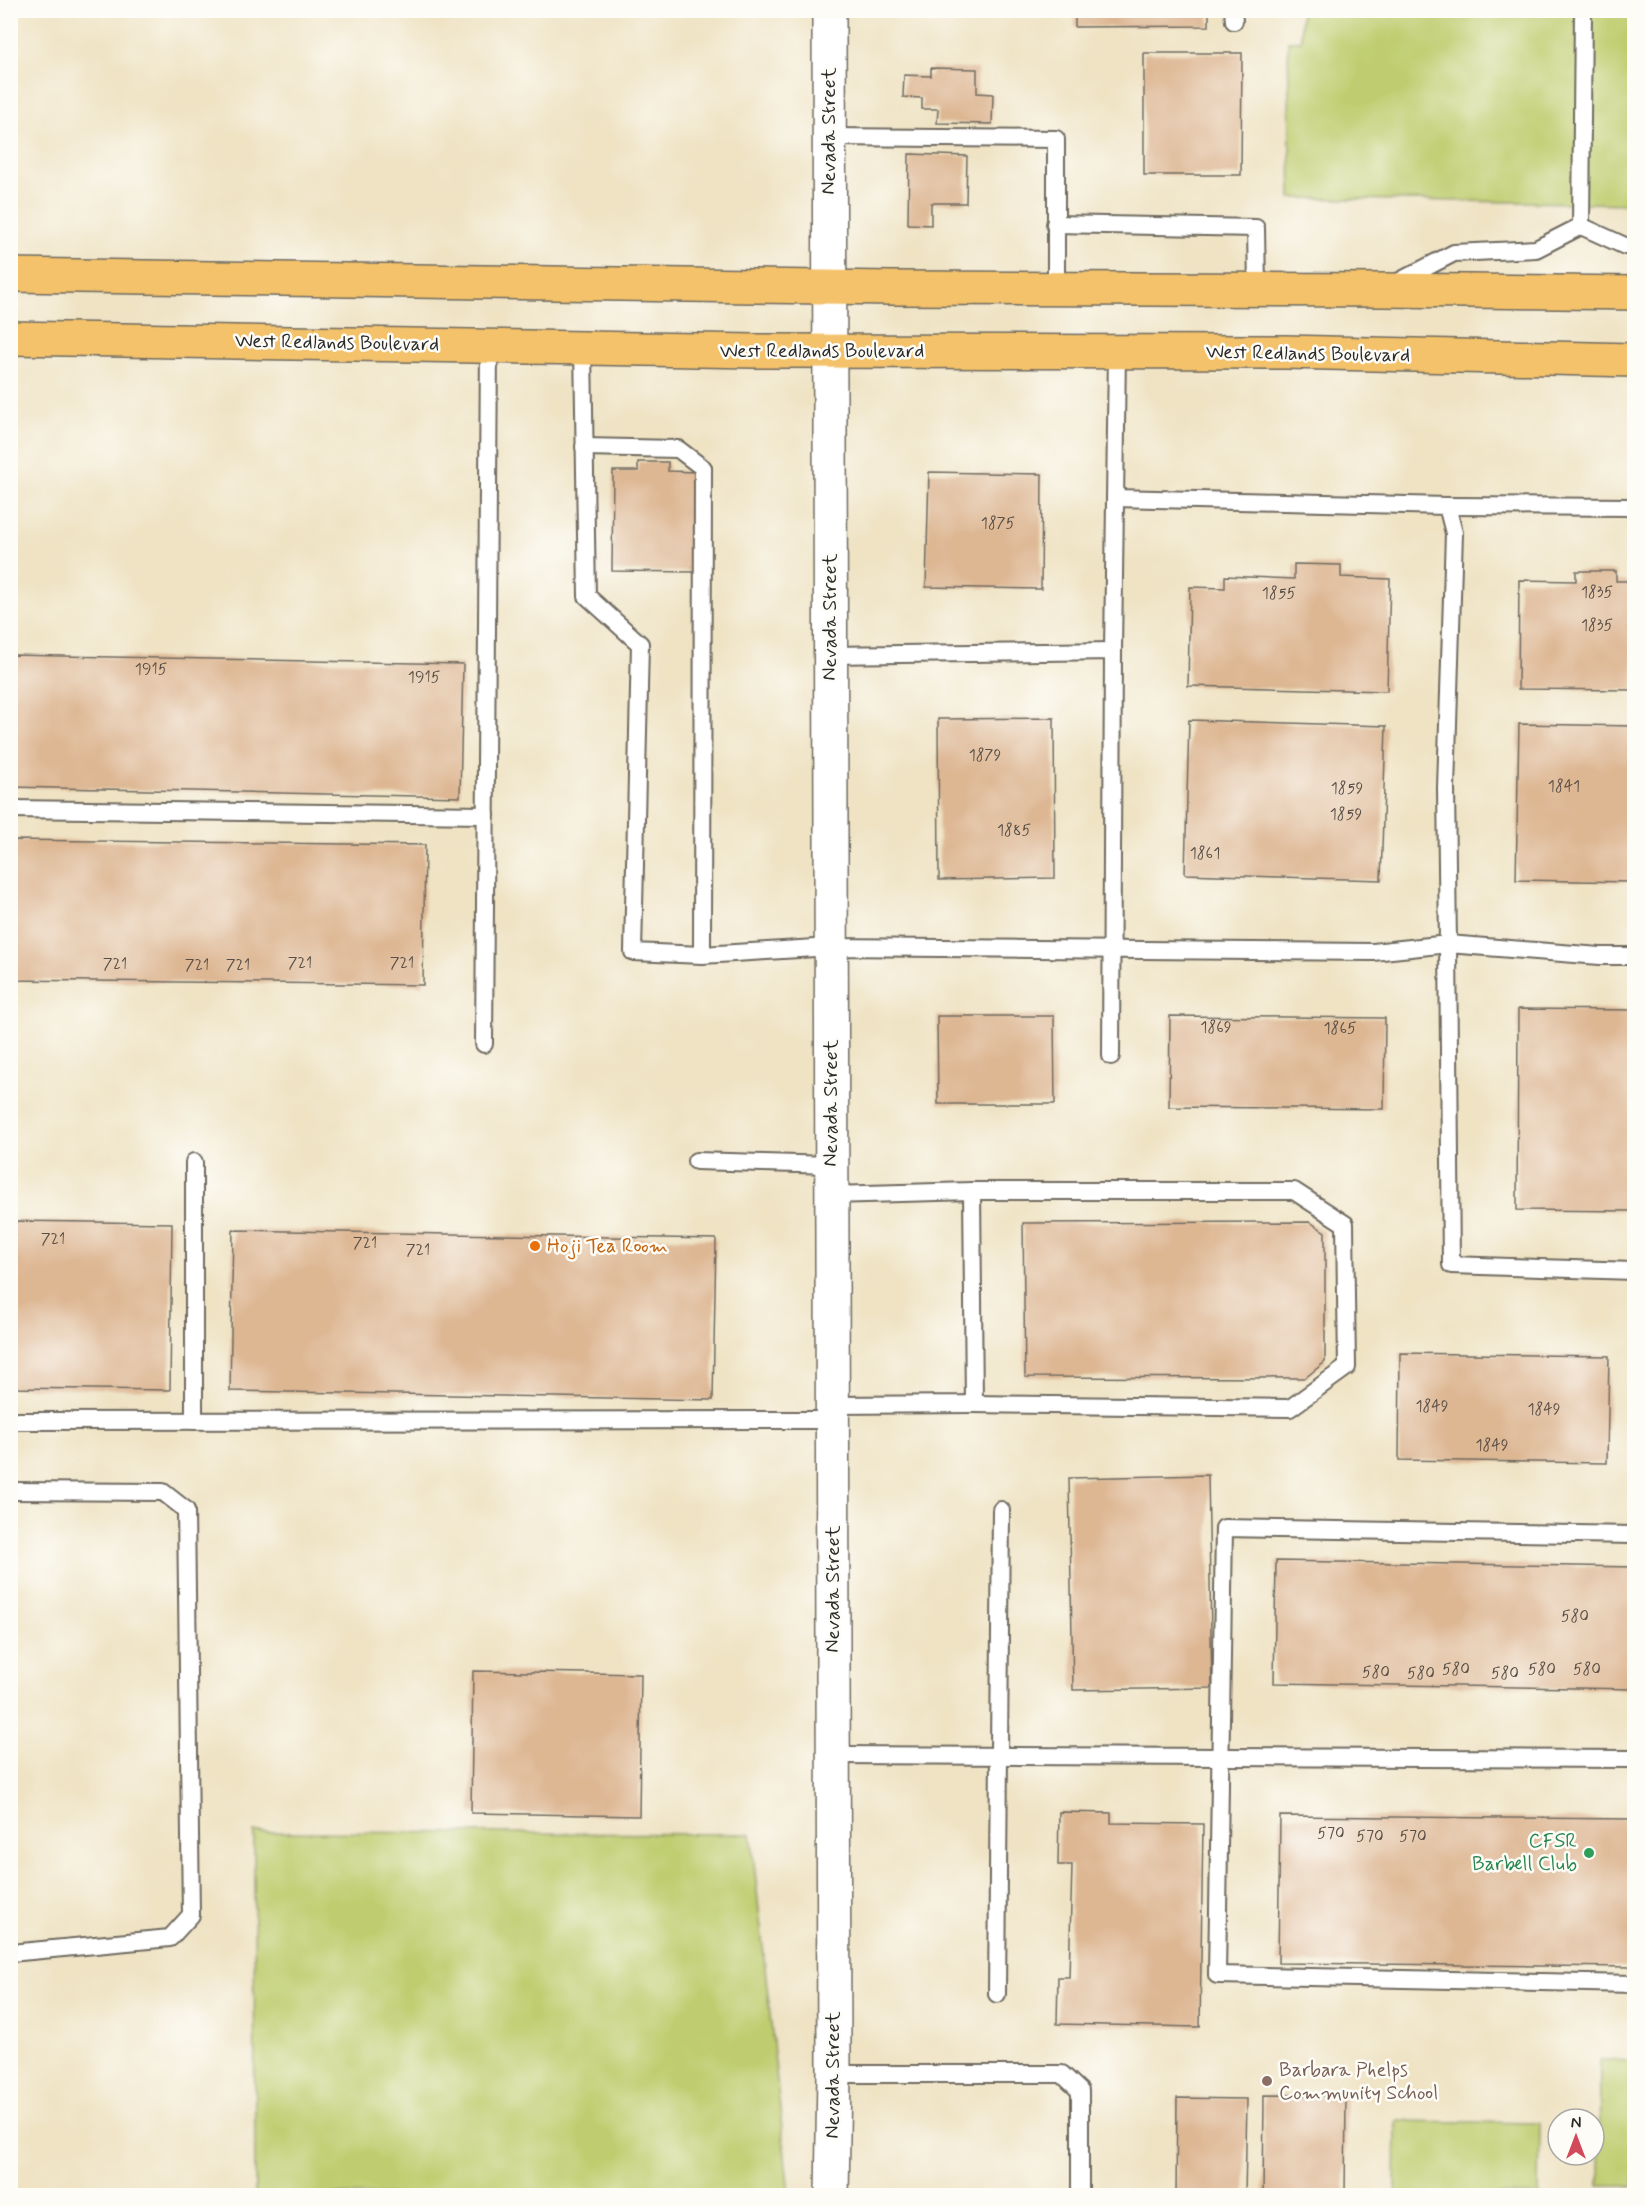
<svg xmlns="http://www.w3.org/2000/svg" width="1645" height="2206" font-family="Mynerve,sans-serif">
<rect width="100%" height="100%" fill="#fdfcf7"/>
<filter id="ink" filterUnits="userSpaceOnUse"><feTurbulence type="fractalNoise" baseFrequency=".0167" numOctaves="2"/><feDisplacementMap in="SourceGraphic" scale="12" xChannelSelector="R" yChannelSelector="G"/><feConvolveMatrix kernelMatrix="1 2 1 2 8 2 1 2 1" color-interpolation-filters="sRGB"/></filter>
<filter id="wash" filterUnits="userSpaceOnUse"><feTurbulence type="fractalNoise" baseFrequency=".008" numOctaves="4" result="noise"/><feDisplacementMap in="SourceGraphic" scale="24" xChannelSelector="R" yChannelSelector="G"/><feGaussianBlur stdDeviation="1.35" result="paint"/><feColorMatrix in="noise" values="0 0 0 0 0 0 0 0 0 0 0 0 0 0 0 0 0 1.4 0 .05"/><feComposite in="paint" operator="in"/></filter>
<g filter="url(#wash)">
<rect width="100%" height="100%" fill="#efe3c4"/>
<g fill="#bfcd6f" stroke="#757c4d" stroke-width="1.5">
<polygon points="1301,11 1634,11 1634,204 1291,198 1288,41 1301,41"/>
<polygon points="254,1832 751,1834 789,2195 255,2195"/>
<polygon points="1600,2060 1634,2061 1634,2186 1599,2186"/>
<polygon points="1396,2121 1540,2123 1539,2195 1395,2195"/>
</g>
<g id="blocks">
<g fill="#ddb692">
<polygon points="1075,10 1209,10 1209,26 1075,27"/>
<polygon points="1144,53 1242,53 1241,175 1144,175"/>
<polygon points="931,68 977,69 977,93 993,94 992,124 937,123 938,109 922,109 922,98 903,97 904,75 931,76"/>
<polygon points="909,154 967,156 966,203 931,203 931,225 908,224"/>
<polygon points="638,462 668,462 668,471 695,472 694,572 612,571 613,471 638,471"/>
<polygon points="929,472 1042,474 1041,589 926,587"/>
<polygon points="1294,564 1341,565 1341,577 1390,579 1387,691 1188,686 1190,587 1225,588 1225,576 1294,579"/>
<polygon points="1576,571 1616,571 1616,581 1634,581 1634,690 1518,689 1519,580 1576,581"/>
<polygon points="10,655 463,664 460,797 10,787"/>
<polygon points="1054,718 1055,878 939,880 938,719"/>
<polygon points="1189,720 1386,726 1381,880 1185,874"/>
<polygon points="1519,724 1634,726 1634,882 1516,880"/>
<polygon points="10,840 425,845 423,985 10,980"/>
<polygon points="1518,1009 1634,1010 1634,1211 1517,1210"/>
<polygon points="937,1016 1054,1016 1055,1104 938,1104"/>
<polygon points="1170,1016 1385,1018 1384,1109 1169,1107"/>
<polygon points="10,1221 172,1223 170,1390 10,1388"/>
<polygon points="1310,1222 1325,1232 1325,1362 1305,1378 1025,1377 1023,1223"/>
<polygon points="233,1230 716,1239 713,1400 230,1391"/>
<polygon points="1400,1353 1609,1356 1607,1463 1399,1460"/>
<polygon points="1208,1475 1212,1688 1073,1690 1069,1478"/>
<polygon points="1276,1561 1634,1567 1634,1689 1274,1683"/>
<polygon points="473,1671 641,1674 639,1816 471,1813"/>
<polygon points="1059,1812 1111,1813 1111,1823 1203,1824 1200,2027 1057,2024 1058,1977 1069,1977 1072,1865 1058,1865"/>
<polygon points="1280,1816 1634,1819 1634,1967 1278,1963"/>
<polygon points="1264,2095 1346,2096 1345,2196 1263,2196"/>
<polygon points="1177,2098 1247,2099 1245,2196 1176,2196"/>
</g>
</g>
</g>
<g filter="url(#ink)">
<use href="#blocks" fill-opacity="0" stroke="#706b61" stroke-width="1.5"/>
<g fill="none" stroke-linecap="round" stroke-linejoin="round">
<g stroke="#706b61" stroke-width="20">
<g id="service">
<polyline points="1233,10 1234,21"/>
<polyline points="829,137 1056,139 1056,288"/>
<polyline points="1055,224 1256,228 1257,289"/>
<polyline points="1581,226 1583,10"/>
<polyline points="1581,226 1625,246 1634,246"/>
<polyline points="1394,284 1454,253 1536,249 1581,226"/>
<polyline points="583,348 587,596 640,644 633,952 702,955 831,947 1373,952 1448,944 1446,788 1454,533 1447,506 1115,498"/>
<polyline points="584,447 678,449 703,468 702,955"/>
<polyline points="1447,506 1634,507"/>
<polyline points="1113,651 1117,352"/>
<polyline points="830,655 1113,651 1111,1056"/>
<polyline points="10,809 486,815"/>
<polyline points="1634,956 1600,956 1448,944 1451,1265 1634,1271"/>
<polyline points="484,1044 489,347"/>
<polyline points="696,1161 831,1165"/>
<polyline points="194,1162 194,1421"/>
<polyline points="972,1191 1294,1191 1345,1224 1347,1367 1290,1408 974,1404"/>
<polyline points="831,1195 972,1191 974,1404 832,1405"/>
<polyline points="10,1421 832,1420"/>
<polyline points="10,1491 163,1492 186,1510 191,1915 170,1938 10,1953"/>
<polyline points="1634,1535 1224,1528 1217,1975 1634,1984"/>
<polyline points="833,1755 1634,1759"/>
<polyline points="997,1994 1001,1510"/>
<polyline points="834,2074 1062,2074 1080,2091 1080,2196"/>
</g>
</g>
<g stroke="#706b61" stroke-width="36">
<polyline id="tertiary" points="829,10 834,2074 832,2196"/>
</g>
<g stroke="#706b61" stroke-width="36">
<g id="primary">
<polyline points="10,275 891,288 1384,290 1634,293"/>
<polyline points="10,338 754,351 1285,352 1634,360"/>
</g>
</g>
<use href="#service" stroke="#fff" stroke-width="16"/>
<use href="#tertiary" stroke="#fff" stroke-width="33"/>
<use href="#primary" stroke="#f3c26a" stroke-width="33"/>
</g>
</g>
<circle fill="#e8710a" stroke="#fdfcf7" stroke-width="2" cx="535" cy="1246" r="6"/>
<circle fill="#2e9e5b" stroke="#fdfcf7" stroke-width="2" cx="1589" cy="1853" r="6"/>
<circle fill="#8d6e63" stroke="#fdfcf7" stroke-width="2" cx="1267" cy="2081" r="6"/>
<g text-anchor="middle" dominant-baseline="central" stroke-width="5" stroke-linejoin="round" paint-order="stroke">
<g font-size="16" fill="#584e45">
<text x="998" y="523">1875</text>
<text x="1597" y="592">1835</text>
<text x="1279" y="593">1855</text>
<text x="1597" y="625">1835</text>
<text x="151" y="669">1915</text>
<text x="424" y="677">1915</text>
<text x="985" y="755">1879</text>
<text x="1564" y="786">1841</text>
<text x="1347" y="788">1859</text>
<text x="1346" y="814">1859</text>
<text x="1014" y="830">1885</text>
<text x="1205" y="853">1861</text>
<text x="300" y="963">721</text>
<text x="402" y="963">721</text>
<text x="115" y="964">721</text>
<text x="197" y="965">721</text>
<text x="238" y="965">721</text>
<text x="1216" y="1027">1869</text>
<text x="1340" y="1028">1865</text>
<text x="53" y="1239">721</text>
<text x="365" y="1243">721</text>
<text x="418" y="1250">721</text>
<text x="1432" y="1406">1849</text>
<text x="1544" y="1409">1849</text>
<text x="1492" y="1445">1849</text>
<text x="1575" y="1616">580</text>
<text x="1456" y="1669">580</text>
<text x="1542" y="1669">580</text>
<text x="1587" y="1669">580</text>
<text x="1376" y="1672">580</text>
<text x="1421" y="1673">580</text>
<text x="1505" y="1673">580</text>
<text x="1331" y="1833">570</text>
<text x="1370" y="1836">570</text>
<text x="1413" y="1836">570</text>
</g>
<g font-size="20" fill="#2b2b2b" stroke="#fdfcf7">
<text transform="translate(829 131) rotate(-90)">Nevada Street</text>
<text transform="translate(337 343) rotate(1)">West Redlands Boulevard</text>
<text x="822" y="351">West Redlands Boulevard</text>
<text transform="translate(1308 354) rotate(1)">West Redlands Boulevard</text>
<text transform="translate(830 617) rotate(-90)">Nevada Street</text>
<text transform="translate(831 1103) rotate(-90)">Nevada Street</text>
<text transform="translate(833 1589) rotate(-90)">Nevada Street</text>
<text transform="translate(833 2075) rotate(-90)">Nevada Street</text>
</g>
<g font-size="20" fill="#c56008" stroke="#fdfcf7" text-anchor="start">
<text x="547" y="1246">Hoji Tea Room</text>
</g>
<g font-size="20" fill="#27864d" stroke="#fdfcf7" text-anchor="end">
<text x="1577" y="1841">CFSR<tspan x="1577" dy="23">Barbell Club</tspan></text>
</g>
<g font-size="20" fill="#785e54" stroke="#fdfcf7" text-anchor="start">
<text x="1279" y="2070">Barbara Phelps<tspan x="1279" dy="23">Community School</tspan></text>
</g>
</g>
<rect width="1645" height="2206" fill="none" stroke="#fdfcf7" stroke-width="36"/>
<g transform="translate(1576 2137)"><circle r="28" fill="#fdfcf7" stroke="#a9a8a5" stroke-width="1.5"/>
<path d="M0-4.5L10 22L0 15L-10 22Z" fill="#d1495b"/>
<text y="-9" font-size="16" font-weight="bold" text-anchor="middle" fill="#2b2b2b">N</text>
</g>
</svg>
